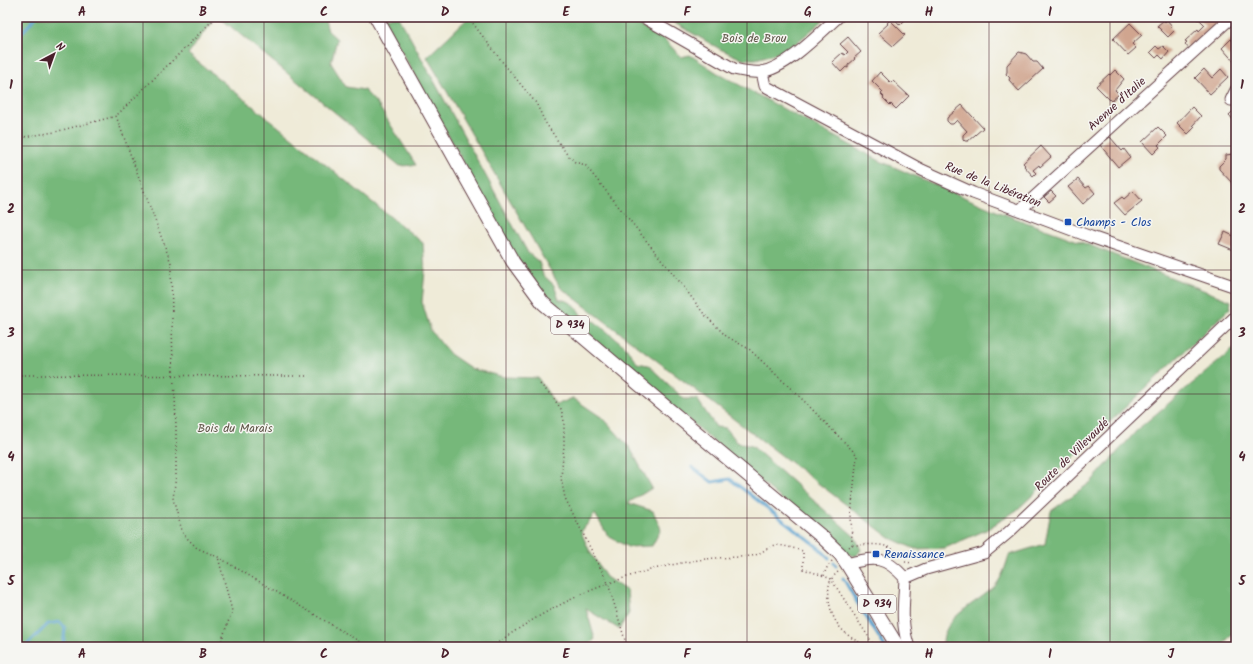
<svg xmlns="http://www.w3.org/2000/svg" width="1253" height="664" font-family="Kalam,sans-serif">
<rect width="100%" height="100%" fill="#f6f6f2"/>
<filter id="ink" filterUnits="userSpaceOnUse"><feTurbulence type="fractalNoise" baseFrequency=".025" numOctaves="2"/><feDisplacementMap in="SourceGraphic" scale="8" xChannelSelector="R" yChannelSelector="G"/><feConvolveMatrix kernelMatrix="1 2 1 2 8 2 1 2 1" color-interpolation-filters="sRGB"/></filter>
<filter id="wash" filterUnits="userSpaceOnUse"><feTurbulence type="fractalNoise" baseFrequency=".012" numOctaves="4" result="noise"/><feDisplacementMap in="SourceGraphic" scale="16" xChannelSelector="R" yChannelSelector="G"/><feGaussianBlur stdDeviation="0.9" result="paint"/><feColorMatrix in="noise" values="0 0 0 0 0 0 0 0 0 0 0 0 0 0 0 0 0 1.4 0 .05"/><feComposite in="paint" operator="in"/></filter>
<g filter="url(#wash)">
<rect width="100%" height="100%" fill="#efebd8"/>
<g fill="#76b87a" stroke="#606c52">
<polygon points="17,17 215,17 188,54 423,243 425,271 422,302 431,331 450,354 472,369 504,377 538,378 556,405 573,398 604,419 630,448 652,488 628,503 653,511 661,529 652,546 628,547 608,536 595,514 581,532 590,552 606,577 627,591 629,613 619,629 586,609 595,639 587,647 17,647"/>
<polygon points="219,17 324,17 328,31 337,39 331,63 346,87 364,90 378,105 416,165 400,166"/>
<path d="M382,17H399L528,253L539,262L543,275L554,285L559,300C573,299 579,311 585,322L594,321L626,347L637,363L648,365L684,399H697L716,427L726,428L738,443L752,446L855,537L861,550L856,556L846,554L562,312L543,292L519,262Z"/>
<polygon points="469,17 622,17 664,39 681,57 690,55 719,74 880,161 1001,213 1089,245 1231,301 1230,308 1017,510 986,530 945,548 915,549 890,538 560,287 427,57"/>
<polygon points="664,17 827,17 788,50 756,59 742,59 720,49"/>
<path d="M1236,347V629L1221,647H943C941,616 977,604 995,586C1002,578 1006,565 1009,555L1045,544L1051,511L1091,482L1138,429Z"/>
</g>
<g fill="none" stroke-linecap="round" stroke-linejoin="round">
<g stroke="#59a1cf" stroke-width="3">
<polyline points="17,38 36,17"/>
<polyline points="692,467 712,482 730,479 819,548 829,558"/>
<polyline points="834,563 836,566"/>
<polyline points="843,578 858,604 885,647"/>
<polyline points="25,647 48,624 60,622 65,628 63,647"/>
</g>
</g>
<g id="blocks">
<g fill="#d0a58f">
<polygon points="893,17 905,17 907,18 900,25"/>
<polygon points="1195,17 1217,17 1221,20 1189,49 1185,44 1187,42 1185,41 1198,29 1199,31 1205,25 1199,19 1198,20"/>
<polygon points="890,20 905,35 893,46 878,33 888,24 887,23"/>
<polygon points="1164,20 1165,22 1167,20 1172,26 1170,27 1174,31 1168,37 1157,26"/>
<polygon points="1130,23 1142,35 1132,44 1136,48 1128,55 1113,39"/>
<polygon points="848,37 861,52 854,58 855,59 848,65 848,68 846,67 841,72 832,62 842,53 845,55 848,52 840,44"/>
<polygon points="1231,39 1236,45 1236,64 1222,48"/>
<polygon points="1156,46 1159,49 1163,46 1169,52 1163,59 1159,55 1156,58 1150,52"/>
<polygon points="1019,52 1026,54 1033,62 1037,62 1043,69 1019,91 1009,80 1010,78 1006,74 1007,72 1007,65"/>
<polygon points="1204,69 1212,78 1221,69 1228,77 1210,94 1195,78"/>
<polygon points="1115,70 1124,79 1115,90 1119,94 1111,101 1096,86 1109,74 1110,75"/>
<polygon points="880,72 891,83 893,81 909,96 896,109 891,104 890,105 883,98 884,97 881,94 883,92 872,81"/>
<polygon points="962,105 983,128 968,141 965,141 963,139 963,135 967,131 957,120 953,124 950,124 947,121 947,118"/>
<polygon points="1192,107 1201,116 1193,125 1195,127 1188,134 1177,123"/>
<polygon points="1236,108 1236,123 1229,115"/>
<polygon points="1158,127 1167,136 1158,145 1160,147 1153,154 1142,142"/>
<polygon points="1110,137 1122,151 1124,149 1130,157 1118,167 1100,145"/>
<polygon points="1041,146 1051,157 1040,167 1039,165 1033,170 1036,173 1033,176 1024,166 1025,165 1023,163"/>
<polygon points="1233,154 1235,158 1236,158 1236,185 1233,184 1219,169 1219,166 1226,159 1226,155"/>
<polygon points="1078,179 1086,188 1089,186 1095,193 1083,204 1068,187"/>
<polygon points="1051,191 1056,196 1049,202 1044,197"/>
<polygon points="1133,191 1142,201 1125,215 1114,203 1122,197 1124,199"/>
<polygon points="1225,232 1236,237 1236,251 1219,244"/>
</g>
</g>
</g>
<g filter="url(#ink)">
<use href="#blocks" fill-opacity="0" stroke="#633e45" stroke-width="1"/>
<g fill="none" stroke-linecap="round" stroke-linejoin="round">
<g stroke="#633e45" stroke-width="13">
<g id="minor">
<path d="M643,17L734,69C743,71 751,73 761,72C787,68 819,34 838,17"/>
<polyline points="762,72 765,86 922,170 973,193 1091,237 1236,287"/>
<polyline points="1231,100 1236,90"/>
<polyline points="1020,210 1232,17"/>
<path d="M847,564C875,556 885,556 905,578C904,604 900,622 909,647"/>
<polyline points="905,578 926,569 984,553 1009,532 1236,316"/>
</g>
</g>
<g stroke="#633e45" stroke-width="15">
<polyline id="major" points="376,17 513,262 543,303 660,402 821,536 840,554 847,564 898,647"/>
</g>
<g stroke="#633e45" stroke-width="1.5" stroke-dasharray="1 3" stroke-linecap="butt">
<polyline points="468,17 504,64 536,103 545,122 566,153 575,162 585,165 683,286 704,314 726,336 749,349 801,398 857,455 851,515 852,545"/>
<polyline points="116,116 171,263 173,375 175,394 176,427 176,475 173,499 183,534 197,548 218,557 357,640 365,647"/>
<polyline points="17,138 55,132 116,116 180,53 216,17"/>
<polyline points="17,375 306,376"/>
<polyline points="540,384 552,396 561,409 564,421 564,445 561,478 565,498 608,583 627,647"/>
<path d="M849,547L852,545C872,545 885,541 901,555L900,559"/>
<polyline points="832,561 826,569 824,576 831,579 875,647"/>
<polyline points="905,562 913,563"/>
<path d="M838,572C828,581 828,586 829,599C831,625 850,642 874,647"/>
<polyline points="213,647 220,645 232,611 218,557"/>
<path d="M492,647C553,602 624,571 699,560C716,557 734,558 751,556C760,555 767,547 776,545C782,545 796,549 803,551V569L824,576"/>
</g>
<use href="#minor" stroke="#fff" stroke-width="11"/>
<use href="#major" stroke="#fff" stroke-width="13"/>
</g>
</g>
<path fill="none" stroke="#4a1f2b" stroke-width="1" stroke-opacity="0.55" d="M143,17V647M264,17V647M385,17V647M506,17V647M626,17V647M747,17V647M868,17V647M989,17V647M1110,17V647M17,146H1236M17,270H1236M17,394H1236M17,518H1236"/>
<g fill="#1a4fb4" stroke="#f6f6f2" stroke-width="1.5">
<rect x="1064" y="218" width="8" height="8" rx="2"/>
<rect x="872" y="550" width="8" height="8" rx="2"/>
</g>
<g text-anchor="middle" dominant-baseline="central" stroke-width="3" stroke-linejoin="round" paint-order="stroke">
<g fill="#f6f6f2" stroke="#7e6067" stroke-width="1">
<rect x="551" y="316" width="38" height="18" rx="3"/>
<rect x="858" y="595" width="38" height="18" rx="3"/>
</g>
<g font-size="11" font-weight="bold" fill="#4a1f2b">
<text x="570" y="325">D 934</text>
<text x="877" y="604">D 934</text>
</g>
<g font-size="12" fill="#605649" stroke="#f6f6f2">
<text x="754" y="38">Bois de Brou</text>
<text x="235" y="428">Bois du Marais</text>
</g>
<g font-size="12" fill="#4a1f2b" stroke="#f6f6f2">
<text transform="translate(1117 104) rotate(-42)">Avenue d'Italie</text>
<text transform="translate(993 185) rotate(22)">Rue de la Libération</text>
<text transform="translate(1072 455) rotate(-44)">Route de Villevaudé</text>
</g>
<g font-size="12" fill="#164399" stroke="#f6f6f2" text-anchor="start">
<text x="1076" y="222">Champs - Clos</text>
<text x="884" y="554">Renaissance</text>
</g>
</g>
<rect width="1253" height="664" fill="none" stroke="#f6f6f2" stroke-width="44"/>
<g transform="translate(54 54) rotate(41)" stroke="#f6f6f2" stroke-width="3" paint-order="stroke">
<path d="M0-3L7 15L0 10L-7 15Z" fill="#4a1f2b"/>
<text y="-6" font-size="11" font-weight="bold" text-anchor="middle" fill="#4a1f2b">N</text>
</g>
<rect x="22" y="22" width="1209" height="620" fill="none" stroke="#4a1f2b" stroke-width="1.5"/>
<g font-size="13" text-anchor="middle" font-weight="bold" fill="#4a1f2b">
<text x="82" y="16">A</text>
<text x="203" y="16">B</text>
<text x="324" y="16">C</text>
<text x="445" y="16">D</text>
<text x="566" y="16">E</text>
<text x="687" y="16">F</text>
<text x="808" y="16">G</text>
<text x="929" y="16">H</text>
<text x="1050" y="16">I</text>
<text x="1171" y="16">J</text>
<text x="11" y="89">1</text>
<text x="1242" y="89">1</text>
<text x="11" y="213">2</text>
<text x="1242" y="213">2</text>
<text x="11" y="337">3</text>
<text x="1242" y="337">3</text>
<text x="11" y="461">4</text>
<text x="1242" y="461">4</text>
<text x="11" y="585">5</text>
<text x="1242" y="585">5</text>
<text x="82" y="658">A</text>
<text x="203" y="658">B</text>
<text x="324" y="658">C</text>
<text x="445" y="658">D</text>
<text x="566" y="658">E</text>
<text x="687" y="658">F</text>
<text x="808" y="658">G</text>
<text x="929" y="658">H</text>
<text x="1050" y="658">I</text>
<text x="1171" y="658">J</text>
</g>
</svg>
